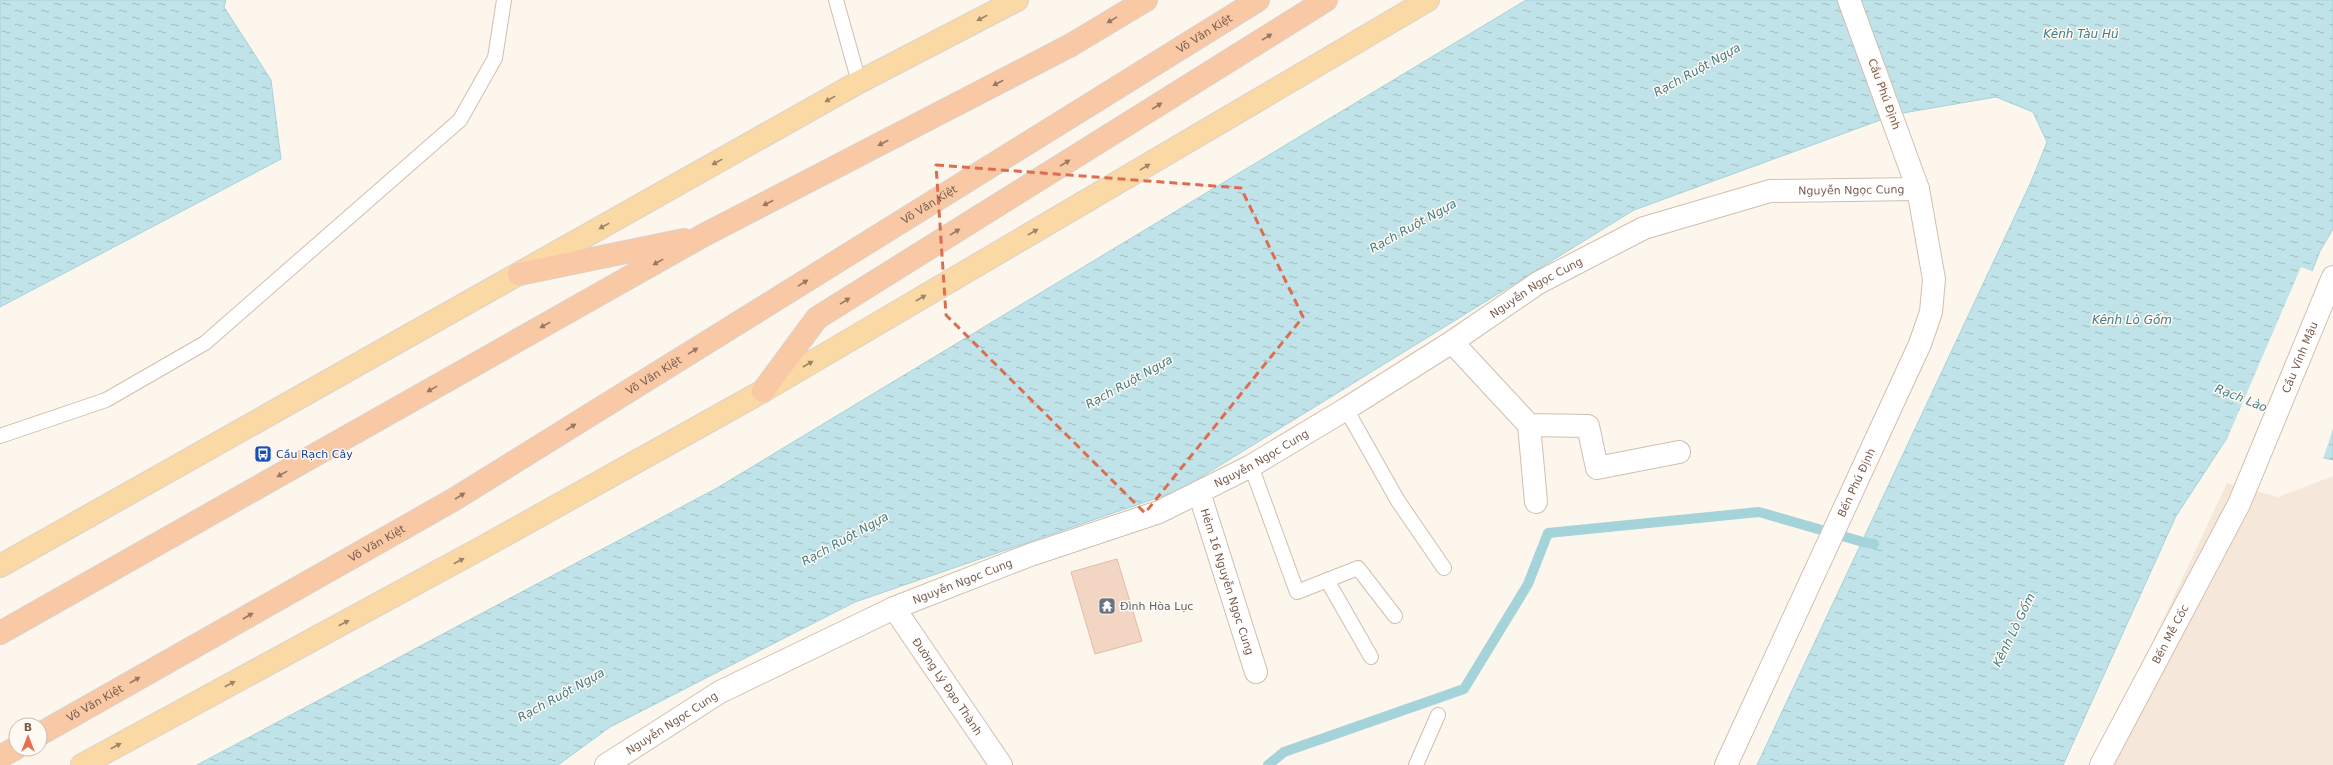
<svg xmlns="http://www.w3.org/2000/svg" width="2333" height="765" font-family="'DejaVu Sans',sans-serif">
<defs>
<pattern id="water-ripples" width="26" height="14" patternUnits="userSpaceOnUse"><rect width="26" height="14" fill="#bfe3e8"/><path d="M2 4q2-2 4 0t4 0M15 11q2-2 4 0t4 0" fill="none" stroke="#a0bbbe"/></pattern>
</defs>
<rect width="100%" height="100%" fill="#fdf6ec"/>
<polygon fill="#f5e8da" points="2333,476 2333,765 2095,765 2227,483 2278,497"/>
<g fill="url(#water-ripples)" stroke="#a5d3da">
<polygon points="0,0 226,0 224,7 271,80 281,159 0,307"/>
<polygon points="1526,0 2333,0 2333,229 2320,251 2268,384 2333,412 2333,460 2229,435 2176,516 2063,765 1757,765 2031,182 2047,142 2033,112 1996,97 1897,114 1634,210 1180,490 855,602 610,727 558,765 197,765 717,488"/>
</g>
<polygon fill="#fdf6ec" points="2301,267 2314,272 2271,383 2333,409 2333,429 2323,459 2230,437 2224,446"/>
<g fill="none" stroke-linecap="round" stroke-linejoin="round">
<polyline stroke="#a5d3da" stroke-width="10" points="1268,765 1284,752 1464,689 1528,584 1548,533 1759,512 1863,542 1874,544"/>
</g>
<polygon fill="#f3d5c3" stroke="#e6bba3" points="1117,559 1142,641 1095,654 1071,572"/>
<g fill="none" stroke-linecap="round" stroke-linejoin="round">
<g stroke="#d1beb0" stroke-width="16">
<g id="service">
<polyline points="836,0 859,82"/>
<polyline points="1346,409 1398,501 1444,568"/>
<polyline points="0,436 106,400 205,343 460,120 495,58 504,0"/>
<polyline points="1251,466 1297,592 1358,568 1395,616"/>
<polyline points="1327,580 1371,657"/>
<polyline points="1416,765 1438,715"/>
</g>
</g>
<g stroke="#d1beb0" stroke-width="24">
<g id="minor">
<polyline points="1452,342 1529,425 1588,426 1597,468 1679,452"/>
<polyline points="1529,425 1536,502"/>
<path id="s1" d="M1199,492L1256,672"/>
<path id="s2" d="M894,608L1001,765"/>
<path id="s3" d="M606,765L720,692L894,608L1030,555L1159,512L1251,466L1346,409L1452,342L1538,283L1644,228L1770,191L1918,189"/>
</g>
</g>
<g stroke="#d1beb0" stroke-width="24">
<g id="tertiary">
<path id="s4" d="M1726,765L1920,344L1931,312L1934,279L1918,189L1849,0"/>
<path id="s5" d="M2101,765L2239,504L2333,277"/>
</g>
</g>
<g stroke="#dad1cd" stroke-width="24">
<g id="primary">
<polyline points="0,566 859,82 1017,0"/>
<polyline points="82,765 485,546 763,391 1428,0"/>
</g>
</g>
<g stroke="#dad1cd" stroke-width="24">
<g id="trunk">
<polyline points="519,274 684,240"/>
<polyline points="763,391 817,318 1326,0"/>
<polyline points="0,633 704,235 1071,45 1146,0"/>
<path id="s6" d="M40,734L453,500L1258,0"/>
<polyline points="0,757 16,748"/>
</g>
</g>
<use href="#service" stroke="#fff" stroke-width="14"/>
<use href="#minor" stroke="#fff" stroke-width="22"/>
<use href="#tertiary" stroke="#fff" stroke-width="22"/>
<use href="#primary" stroke="#fbd9a5" stroke-width="22"/>
<use href="#trunk" stroke="#f9c8a4" stroke-width="22"/>
</g>
<defs><path id="oneway-solid" d="M-6-.8H1V-3.2L6.5 0L1 3.2V.8H-6Z"/></defs>
<g fill="#a18267">
<use href="#oneway-solid" transform="translate(982 18) rotate(152)"/>
<use href="#oneway-solid" transform="translate(830 99) rotate(151)"/>
<use href="#oneway-solid" transform="translate(717 162) rotate(151)"/>
<use href="#oneway-solid" transform="translate(1145 167) rotate(-31)"/>
<use href="#oneway-solid" transform="translate(604 226) rotate(151)"/>
<use href="#oneway-solid" transform="translate(1033 232) rotate(-30)"/>
<use href="#oneway-solid" transform="translate(921 298) rotate(-30)"/>
<use href="#oneway-solid" transform="translate(808 364) rotate(-30)"/>
<use href="#oneway-solid" transform="translate(459 561) rotate(-28)"/>
<use href="#oneway-solid" transform="translate(344 623) rotate(-28)"/>
<use href="#oneway-solid" transform="translate(230 684) rotate(-28)"/>
<use href="#oneway-solid" transform="translate(116 746) rotate(-28)"/>
</g>
<g fill="#9a7763">
<use href="#oneway-solid" transform="translate(1112 20) rotate(149)"/>
<use href="#oneway-solid" transform="translate(1267 37) rotate(-32)"/>
<use href="#oneway-solid" transform="translate(998 83) rotate(153)"/>
<use href="#oneway-solid" transform="translate(1157 106) rotate(-32)"/>
<use href="#oneway-solid" transform="translate(883 143) rotate(153)"/>
<use href="#oneway-solid" transform="translate(1065 163) rotate(-32)"/>
<use href="#oneway-solid" transform="translate(768 203) rotate(153)"/>
<use href="#oneway-solid" transform="translate(955 232) rotate(-32)"/>
<use href="#oneway-solid" transform="translate(658 262) rotate(151)"/>
<use href="#oneway-solid" transform="translate(803 283) rotate(-32)"/>
<use href="#oneway-solid" transform="translate(845 301) rotate(-32)"/>
<use href="#oneway-solid" transform="translate(545 325) rotate(151)"/>
<use href="#oneway-solid" transform="translate(693 351) rotate(-32)"/>
<use href="#oneway-solid" transform="translate(432 389) rotate(151)"/>
<use href="#oneway-solid" transform="translate(571 427) rotate(-32)"/>
<use href="#oneway-solid" transform="translate(282 474) rotate(151)"/>
<use href="#oneway-solid" transform="translate(460 496) rotate(-32)"/>
<use href="#oneway-solid" transform="translate(248 616) rotate(-30)"/>
<use href="#oneway-solid" transform="translate(135 680) rotate(-30)"/>
</g>
<path fill="none" stroke="#dc6d51" stroke-width="3" stroke-dasharray="8 5" stroke-linejoin="round" d="M936,165L1241,188L1303,317L1145,513L946,315Z"/>
<defs>
<g id="bus-square" transform="scale(0.9)"><rect x="-9" y="-9" width="18" height="18" rx="4" fill="#1a4fb4" stroke="#fffaf3"/><path d="M-5-6H5V4H4V6H2V4H-2V6H-4V4H-5ZM-3.5-4V0h7V-4ZM-3.5 1.2v1.5H-2V1.2ZM2 1.2v1.5H3.5V1.2Z" fill="#fff"/></g>
<g id="temple-square" transform="scale(0.9)"><rect x="-9" y="-9" width="18" height="18" rx="4" fill="#6b7280" stroke="#fffaf3"/><path d="M0-6L5-2H3V0L6.5 2.5H4V6H1.5V3h-3V6H-4V2.5H-6.5L-3 0V-2H-5Z" fill="#fff"/></g>
</defs>
<g fill-rule="evenodd">
<use href="#bus-square" x="263" y="454"/>
<use href="#temple-square" x="1107" y="606"/>
</g>
<g text-anchor="middle" dominant-baseline="central" stroke-width="3" stroke-linejoin="round" paint-order="stroke">
<g font-size="11" fill="#7a5c4d" stroke="#fffaf3">
<text stroke="none"><textPath href="#s6" startOffset="1359">Võ Văn Kiệt</textPath></text>
<text transform="translate(1884 94) rotate(70)">Cầu Phú Định</text>
<text stroke="none"><textPath href="#s3" startOffset="1386">Nguyễn Ngọc Cung</textPath></text>
<text stroke="none"><textPath href="#s6" startOffset="1035">Võ Văn Kiệt</textPath></text>
<text stroke="none"><textPath href="#s3" startOffset="1050">Nguyễn Ngọc Cung</textPath></text>
<text stroke="none"><textPath href="#s5" startOffset="454">Cầu Vĩnh Mậu</textPath></text>
<text stroke="none"><textPath href="#s6" startOffset="711">Võ Văn Kiệt</textPath></text>
<text stroke="none"><textPath href="#s3" startOffset="726">Nguyễn Ngọc Cung</textPath></text>
<text stroke="none"><textPath href="#s4" startOffset="311">Bến Phú Định</textPath></text>
<text stroke="none"><textPath href="#s6" startOffset="387">Võ Văn Kiệt</textPath></text>
<text stroke="none"><textPath href="#s3" startOffset="402">Nguyễn Ngọc Cung</textPath></text>
<text stroke="none"><textPath href="#s1" startOffset="94">Hẻm 16 Nguyễn Ngọc Cung</textPath></text>
<text stroke="none"><textPath href="#s5" startOffset="148">Bến Mễ Cốc</textPath></text>
<text stroke="none"><textPath href="#s2" startOffset="95">Đường Lý Đạo Thành</textPath></text>
<text stroke="none"><textPath href="#s6" startOffset="63">Võ Văn Kiệt</textPath></text>
<text stroke="none"><textPath href="#s3" startOffset="78">Nguyễn Ngọc Cung</textPath></text>
</g>
<g font-size="11" fill="#164399" stroke="#fffaf3" text-anchor="start">
<text x="276" y="454">Cầu Rạch Cây</text>
</g>
<g font-size="11" fill="#5b616d" stroke="#fffaf3" text-anchor="start">
<text x="1120" y="606">Đình Hòa Lục</text>
</g>
<g font-size="12" font-style="italic" fill="#437c86" stroke="#fffaf3">
<text x="2081" y="34">Kênh Tàu Hủ</text>
<text transform="translate(1697 70) rotate(-29)">Rạch Ruột Ngựa</text>
<text transform="translate(1413 226) rotate(-29)">Rạch Ruột Ngựa</text>
<text x="2132" y="320">Kênh Lò Gốm</text>
<text transform="translate(1129 382) rotate(-29)">Rạch Ruột Ngựa</text>
<text transform="translate(2241 398) rotate(22)">Rạch Lào</text>
<text transform="translate(845 539) rotate(-29)">Rạch Ruột Ngựa</text>
<text transform="translate(2014 630) rotate(-64)">Kênh Lò Gốm</text>
<text transform="translate(561 695) rotate(-29)">Rạch Ruột Ngựa</text>
</g>
</g>
<g transform="translate(28 737)"><circle r="19" fill="#fffaf3" stroke="#cabbb1"/>
<path d="M0-3L7 15L0 10L-7 15Z" fill="#e76f51"/>
<text y="-6" font-size="11" font-weight="bold" text-anchor="middle" fill="#7a5c4d">B</text>
</g>
</svg>
